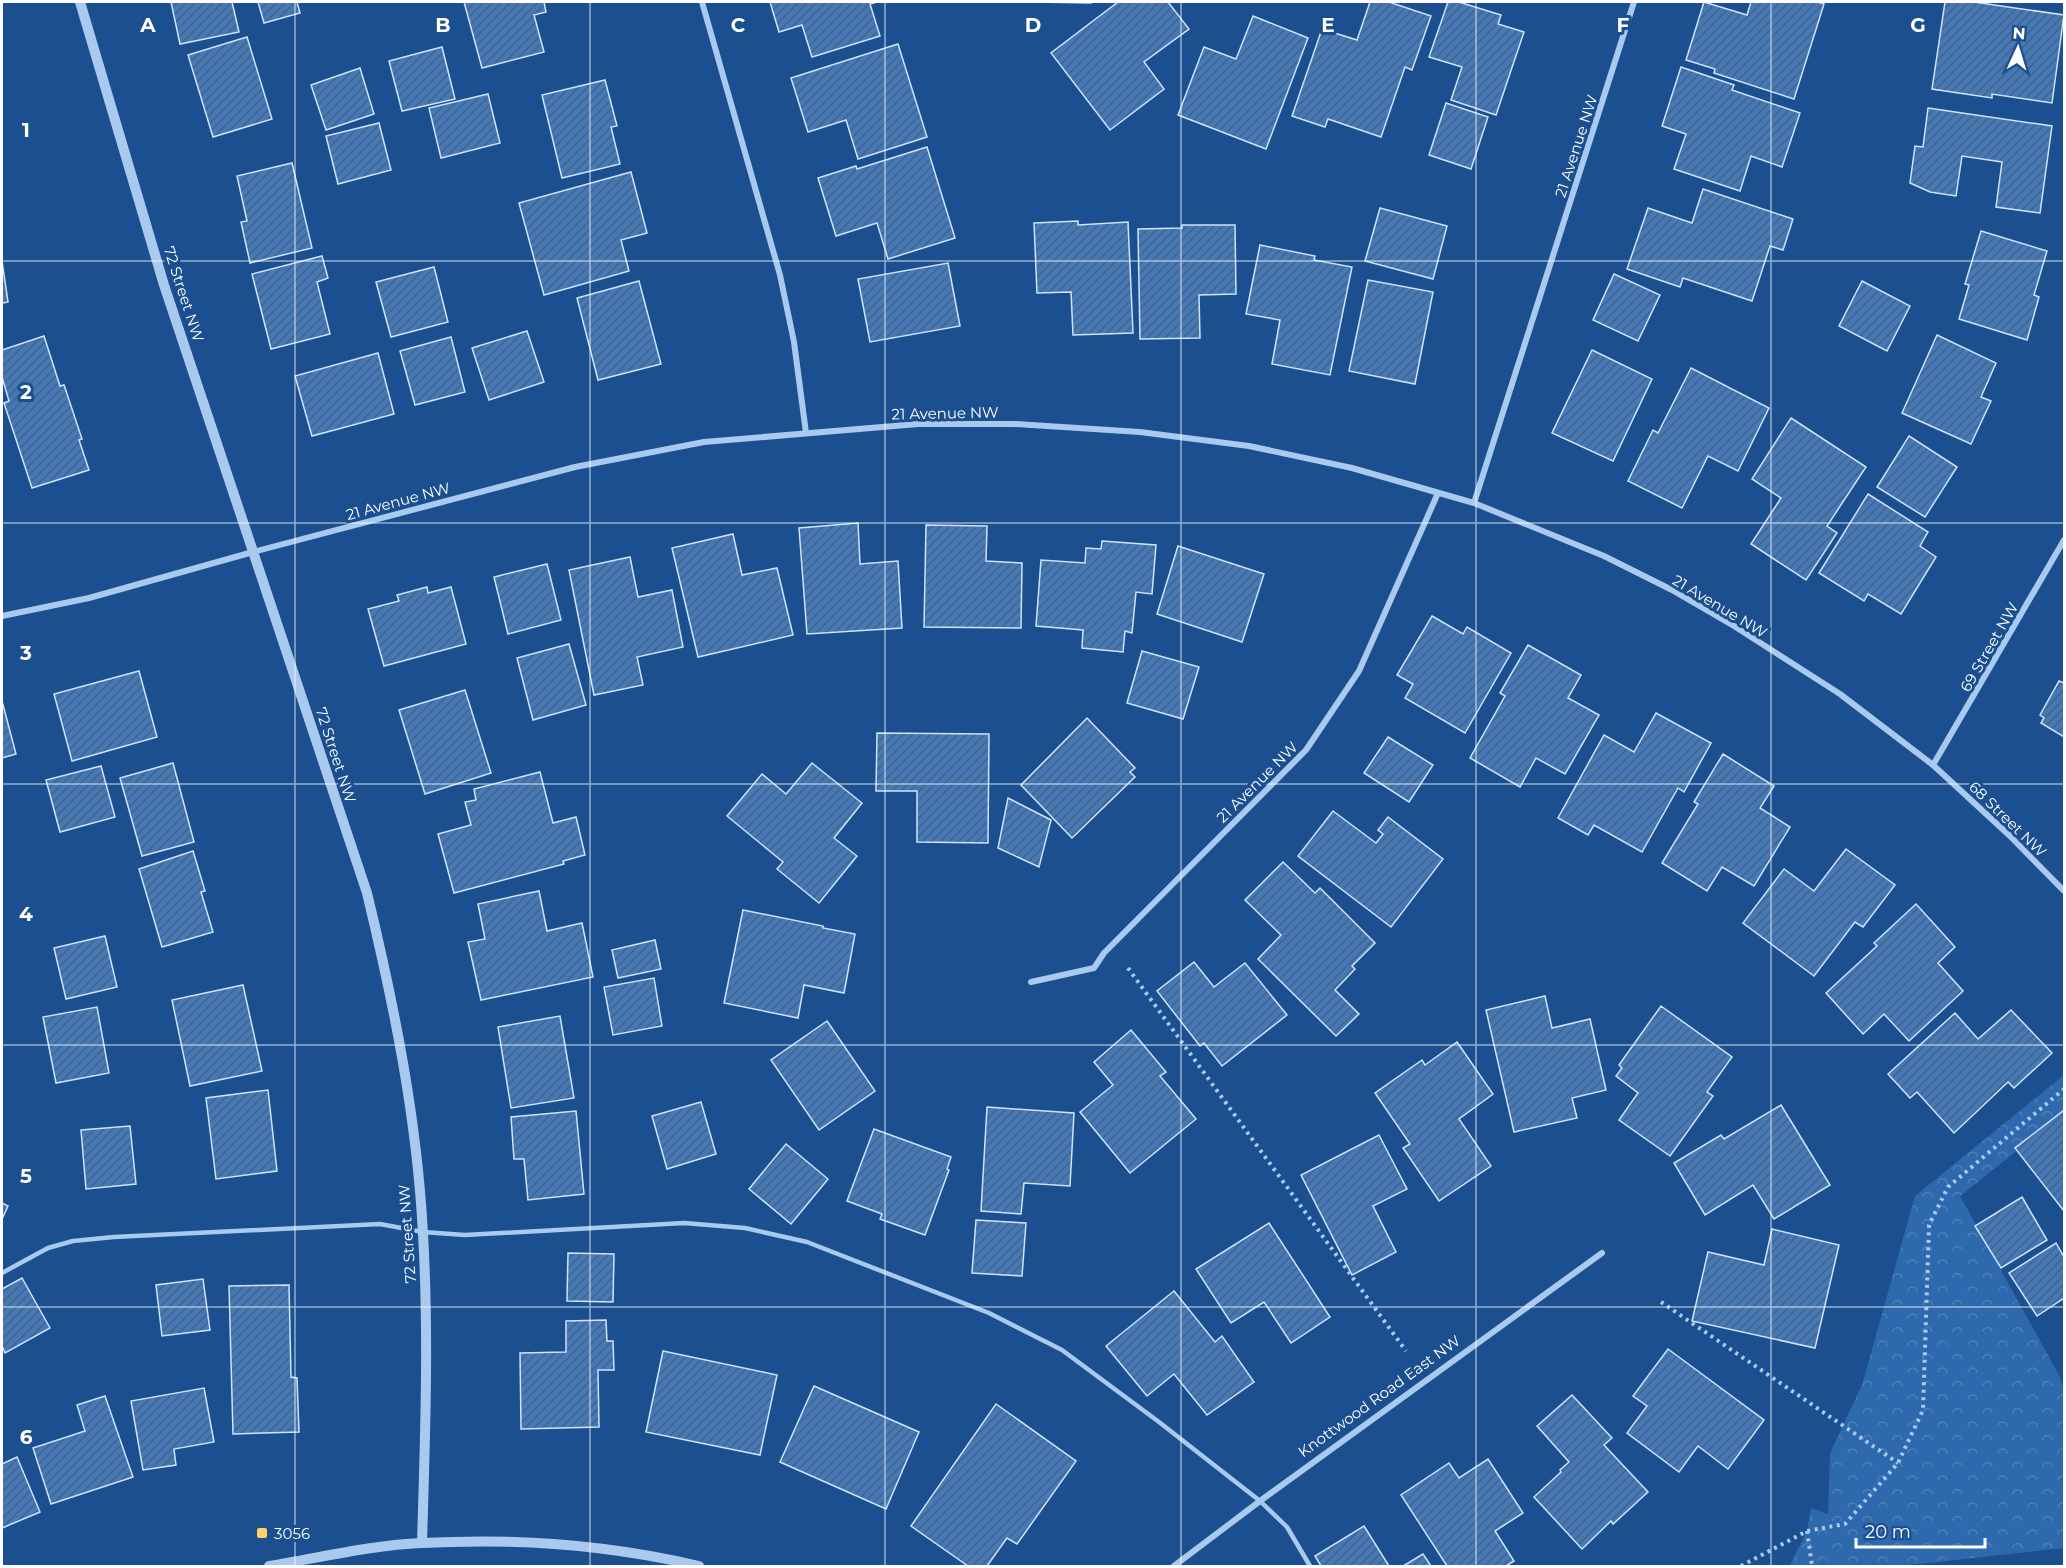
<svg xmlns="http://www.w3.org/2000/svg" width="2066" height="1568" font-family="Montserrat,sans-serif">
<defs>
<pattern id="park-crowns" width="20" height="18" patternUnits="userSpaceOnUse" patternTransform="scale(1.5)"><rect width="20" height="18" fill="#2e69ad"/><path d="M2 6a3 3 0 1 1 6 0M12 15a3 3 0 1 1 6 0" fill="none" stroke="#4d80b9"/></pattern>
<pattern id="building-hatch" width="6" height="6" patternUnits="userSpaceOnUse" patternTransform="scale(1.5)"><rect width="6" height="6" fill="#4478b7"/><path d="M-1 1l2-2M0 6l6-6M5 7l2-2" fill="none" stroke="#486282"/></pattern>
</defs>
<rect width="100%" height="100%" fill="#1b4f8f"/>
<polygon fill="url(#park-crowns)" points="2064,1075 2064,1113 1960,1196 2060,1377 2064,1391 2064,1548 1900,1566 1803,1566 1790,1565 1807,1531 1811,1508 1828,1514 1830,1453 1862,1385 1915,1196"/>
<g fill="url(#building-hatch)" stroke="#cfe3fa" stroke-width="1.5">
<polygon points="171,2 232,2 239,32 180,44"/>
<polygon points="258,2 297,2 300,13 264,23"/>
<polygon points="464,2 544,2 546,12 534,15 544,52 482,68"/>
<polygon points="770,2 877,2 870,4 880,36 812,57 802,25 779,32"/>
<polygon points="1034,2 1091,2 1091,3"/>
<polygon points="1118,2 1168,2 1189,29 1144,62 1164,89 1110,130 1051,53"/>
<polygon points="1370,2 1389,2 1431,16 1412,70 1405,67 1381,137 1328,119 1325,127 1292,116 1322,29 1357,40"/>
<polygon points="1448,2 1459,2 1501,15 1498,24 1524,32 1496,115 1451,100 1462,67 1429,57"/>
<polygon points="1704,2 1747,15 1751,2 1818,2 1824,4 1794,99 1714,73 1715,69 1686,60"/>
<polygon points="1945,2 1974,2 2064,15 2052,103 1992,94 1992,98 1932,89"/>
<polygon points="1253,16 1308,38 1266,149 1178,115 1204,47 1236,59"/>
<polygon points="247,37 272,119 213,137 188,55"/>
<polygon points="898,44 927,137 858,159 846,120 808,132 791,78"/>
<polygon points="442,47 455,99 402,111 389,61"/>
<polygon points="1681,67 1734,85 1732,90 1800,113 1782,167 1751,156 1740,191 1674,169 1686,134 1662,126"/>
<polygon points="360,68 374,114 326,130 311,85"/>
<polygon points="605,80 617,126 611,127 620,164 562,178 542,95"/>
<polygon points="488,94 500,143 441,158 429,108"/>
<polygon points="1446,103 1488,117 1471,169 1429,155"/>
<polygon points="1928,108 2052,126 2040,213 1996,207 2002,162 1962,156 1956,196 1930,192 1910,183 1915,146 1923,147"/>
<polygon points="379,123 391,170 338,184 326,136"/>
<polygon points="927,147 955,238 888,259 877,223 836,236 818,178 856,166 857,169"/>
<polygon points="292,163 312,248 250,263 241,222 247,221 237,176"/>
<polygon points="631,172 647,233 621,240 629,271 544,295 519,203"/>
<polygon points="1703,189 1793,219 1783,250 1770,246 1752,301 1683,278 1680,287 1627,269 1648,208 1692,223"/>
<polygon points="1380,208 1447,226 1433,279 1365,261"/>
<polygon points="1078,221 1078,225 1128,222 1133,333 1073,335 1071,292 1037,293 1034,223"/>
<polygon points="1182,225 1235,225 1236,294 1199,295 1200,338 1140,339 1138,229 1182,228"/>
<polygon points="1981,231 2047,251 2034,295 2039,297 2027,340 1959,319 1969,285 1965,284"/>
<polygon points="1260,245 1315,256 1314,260 1352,267 1330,375 1272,364 1280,320 1246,314"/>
<polygon points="322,256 328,278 317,282 330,334 271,349 252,274"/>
<polygon points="2,261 8,302 2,303"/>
<polygon points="948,263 960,326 870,342 858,279"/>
<polygon points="434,267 448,322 391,337 376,282"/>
<polygon points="1614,274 1660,295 1638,341 1593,320"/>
<polygon points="1368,280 1433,292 1415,384 1349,371"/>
<polygon points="639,281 661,364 598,380 577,298"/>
<polygon points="1862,281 1910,306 1887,351 1839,326"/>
<polygon points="527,331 544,382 489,400 472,348"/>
<polygon points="1937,335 1996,363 1981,397 1991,401 1971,444 1902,413"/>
<polygon points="44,336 60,386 64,385 82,439 79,440 89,470 32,488 4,403 9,401 2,377 2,350"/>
<polygon points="451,337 465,392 415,405 400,351"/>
<polygon points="1592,350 1652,379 1613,461 1552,433"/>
<polygon points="378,353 394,414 312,436 295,376"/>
<polygon points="1691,368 1769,408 1738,471 1708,456 1682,508 1628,481 1653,430 1658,433"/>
<polygon points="1791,418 1866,467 1827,526 1837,533 1806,580 1751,544 1781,498 1752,479"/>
<polygon points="1909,436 1957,467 1925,517 1877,487"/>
<polygon points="1868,494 1928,532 1920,546 1936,557 1901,614 1868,594 1864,601 1819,573"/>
<polygon points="858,523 860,564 898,561 902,628 807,634 799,528"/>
<polygon points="926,525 987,526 986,561 1022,563 1021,628 924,627"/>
<polygon points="733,534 742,575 777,568 793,635 698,657 672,548"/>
<polygon points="1102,541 1156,545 1152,594 1136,592 1132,633 1125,631 1123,652 1082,648 1083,630 1036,626 1041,560 1085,563 1086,548 1101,549"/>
<polygon points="1178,546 1264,574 1242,642 1157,614"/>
<polygon points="630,557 638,597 672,590 683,647 637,657 643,685 594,695 569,570"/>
<polygon points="547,564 561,620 508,634 494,577"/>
<polygon points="427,587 428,593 451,587 466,644 384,666 368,609 399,601 397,595"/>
<polygon points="1432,616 1463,634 1467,627 1511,653 1465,733 1405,698 1413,684 1397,675"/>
<polygon points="569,644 586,705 533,720 517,658"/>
<polygon points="1528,645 1581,675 1568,698 1599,715 1565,774 1536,758 1520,787 1470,758 1505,696 1500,693"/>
<polygon points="1142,651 1199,667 1183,719 1127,703"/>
<polygon points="139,671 157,737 72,761 54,694"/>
<polygon points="2059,681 2064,683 2064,682 2064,737 2041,723 2044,718 2040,715"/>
<polygon points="465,690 491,773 425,794 399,710"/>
<polygon points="2,701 16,754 2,758"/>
<polygon points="1656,713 1711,743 1684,792 1678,788 1642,852 1594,825 1588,835 1558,818 1604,735 1634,752"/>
<polygon points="1087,718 1135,768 1130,772 1135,777 1072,838 1021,785"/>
<polygon points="877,733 989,734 988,843 917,842 917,791 876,791"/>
<polygon points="1388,737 1433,765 1409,802 1364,773"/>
<polygon points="1723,754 1774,786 1760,808 1790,827 1754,886 1722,867 1707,891 1662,863 1698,804 1694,802"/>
<polygon points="173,763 194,842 142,856 120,778"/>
<polygon points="812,763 862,803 834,838 857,856 819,903 777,869 783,862 727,816 762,774 786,794"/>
<polygon points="101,766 115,817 60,832 46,780"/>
<polygon points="540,772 553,823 576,817 585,855 563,861 564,864 454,893 438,834 471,825 465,802 476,800 474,789"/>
<polygon points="1008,798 1051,820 1039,867 998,848"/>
<polygon points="1333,811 1376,843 1383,834 1378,830 1388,817 1443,859 1391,927 1298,856"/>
<polygon points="1846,849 1895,885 1863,927 1855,922 1814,976 1743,923 1784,869 1814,891"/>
<polygon points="193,851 205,891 201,892 213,932 162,947 139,869"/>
<polygon points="1283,862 1315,893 1320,888 1375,943 1352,966 1355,969 1335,990 1359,1014 1336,1036 1258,959 1281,935 1245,900"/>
<polygon points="539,891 547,931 582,923 593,977 481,1000 468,942 485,939 478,904"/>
<polygon points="1916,904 1955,947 1938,963 1963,991 1909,1041 1884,1014 1863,1034 1826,993 1877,946 1874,943"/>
<polygon points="743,910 823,926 823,928 855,934 844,993 804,985 798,1018 724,1003"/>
<polygon points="105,936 117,987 66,999 54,948"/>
<polygon points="655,940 661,969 618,978 612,950"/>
<polygon points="1194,962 1214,987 1245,963 1287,1015 1222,1066 1204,1043 1200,1046 1157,991"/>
<polygon points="654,978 662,1026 613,1035 604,987"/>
<polygon points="243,985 262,1071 190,1086 172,1000"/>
<polygon points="1545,996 1552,1028 1590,1019 1606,1090 1572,1098 1577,1118 1514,1132 1486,1010"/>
<polygon points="1661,1006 1732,1057 1707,1092 1713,1096 1670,1156 1619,1120 1638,1093 1616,1076 1622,1068 1619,1065"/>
<polygon points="97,1007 109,1073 56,1083 43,1017"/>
<polygon points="2011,1010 2052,1053 2014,1088 2008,1082 1954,1133 1917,1092 1910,1098 1888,1074 1955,1013 1978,1039"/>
<polygon points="560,1016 574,1098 511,1108 498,1027"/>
<polygon points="827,1021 875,1091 819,1130 771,1060"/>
<polygon points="1131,1030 1166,1072 1160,1076 1196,1119 1130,1173 1080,1112 1113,1085 1094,1062"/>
<polygon points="1457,1042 1493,1094 1459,1119 1491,1166 1439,1201 1403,1148 1410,1144 1375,1093 1422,1060 1425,1065"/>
<polygon points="268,1090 277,1171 216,1179 206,1098"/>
<polygon points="701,1102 716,1154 667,1169 652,1116"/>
<polygon points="1781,1105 1830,1185 1774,1219 1753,1185 1705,1215 1674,1163 1721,1135 1724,1139"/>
<polygon points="987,1107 1074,1113 1070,1186 1024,1183 1021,1214 981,1211"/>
<polygon points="576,1111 584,1194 528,1200 524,1159 514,1159 511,1117"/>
<polygon points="2063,1111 2064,1113 2064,1211 2015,1148"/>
<polygon points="130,1126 136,1184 86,1189 81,1130"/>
<polygon points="874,1129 951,1157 947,1169 949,1170 925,1235 880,1219 882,1214 847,1201"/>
<polygon points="1379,1135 1407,1189 1373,1206 1396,1252 1352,1275 1301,1175"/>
<polygon points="786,1144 828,1179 791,1224 749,1189"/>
<polygon points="2022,1197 2047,1240 2001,1268 1975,1226"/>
<polygon points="2,1203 8,1206 2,1219"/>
<polygon points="976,1220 1026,1223 1022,1276 972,1273"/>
<polygon points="1269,1223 1330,1317 1291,1343 1264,1302 1231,1323 1196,1269"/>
<polygon points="1772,1229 1839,1245 1815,1348 1692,1321 1708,1252 1764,1265"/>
<polygon points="2056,1243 2064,1257 2064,1298 2037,1316 2009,1273"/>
<polygon points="568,1253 614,1254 613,1302 567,1301"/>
<polygon points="22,1278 50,1328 5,1353 2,1346 2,1289"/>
<polygon points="203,1279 210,1330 162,1336 156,1285"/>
<polygon points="289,1285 291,1377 297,1378 299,1432 233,1434 229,1286"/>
<polygon points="1174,1291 1215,1342 1222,1336 1254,1382 1207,1415 1174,1374 1147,1396 1106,1346"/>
<polygon points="606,1320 607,1341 613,1341 614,1370 598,1370 599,1427 521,1429 520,1353 566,1352 566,1321"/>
<polygon points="1668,1349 1764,1420 1728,1469 1698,1446 1679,1472 1627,1433 1647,1406 1633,1396"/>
<polygon points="663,1351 777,1375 760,1455 646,1432"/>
<polygon points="814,1386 919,1432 886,1509 780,1462"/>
<polygon points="204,1388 214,1442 174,1449 176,1465 143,1470 131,1401"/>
<polygon points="1572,1395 1612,1438 1604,1445 1648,1492 1613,1524 1611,1521 1582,1549 1534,1497 1561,1472 1560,1470 1569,1462 1537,1426"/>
<polygon points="105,1396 133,1477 51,1504 33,1448 85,1431 77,1405"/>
<polygon points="996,1404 1076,1461 1017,1544 1007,1538 987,1566 968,1566 911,1526"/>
<polygon points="17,1457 40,1512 2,1528 2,1464"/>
<polygon points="1488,1459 1523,1513 1495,1531 1514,1561 1506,1566 1447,1566 1401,1495 1449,1463 1459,1478"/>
<polygon points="1364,1526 1389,1566 1321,1566 1315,1556"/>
<polygon points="1423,1554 1431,1566 1403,1566"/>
</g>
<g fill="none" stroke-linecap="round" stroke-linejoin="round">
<g stroke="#a9c9ee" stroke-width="4" stroke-dasharray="3 4.5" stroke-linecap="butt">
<polyline points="1128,968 1406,1351"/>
<polyline points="1661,1302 1898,1463"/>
<polyline points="1807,1531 1812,1566"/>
<polyline points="1741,1566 1807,1531 1845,1524 1898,1463 1923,1410 1929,1225 1948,1187 2064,1089"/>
</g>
<polyline stroke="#a9c9ee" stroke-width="4.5" points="2,1273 48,1248 73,1241 114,1237 380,1224 423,1232 465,1235 684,1223 745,1228 807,1242 989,1313 1062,1350 1159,1422 1260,1501 1287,1527 1310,1566"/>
<g stroke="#a9c9ee" stroke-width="6">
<polyline points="702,2 780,275 794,342 806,433"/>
<polyline points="1474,503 1634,2"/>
<polyline points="2,616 89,598 253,552 575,467 704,442 918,424 1015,424 1140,432 1249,446 1352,468 1474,503 1604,556 1672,590 1734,626 1840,694 1933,765 2010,836 2064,891"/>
<polyline points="1933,765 2064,540"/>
<polyline points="1031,982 1094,968 1104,953 1306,750 1359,671 1438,493"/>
<polyline points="1174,1566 1260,1501 1602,1253"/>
</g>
<g stroke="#a9c9ee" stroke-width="10">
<path d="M80,2L164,285L367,893C394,1005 417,1118 423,1234C429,1337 425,1440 422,1543"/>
<path d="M269,1566C319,1558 371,1545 422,1543C514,1538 610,1545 699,1566"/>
</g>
</g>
<path fill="none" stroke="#fff" stroke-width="1.5" stroke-opacity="0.55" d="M295,2V1566M590,2V1566M885,2V1566M1181,2V1566M1476,2V1566M1771,2V1566M2,261H2064M2,523H2064M2,784H2064M2,1045H2064M2,1307H2064"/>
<rect fill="#ffd166" stroke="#1b4f8f" stroke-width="2" x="256" y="1527" width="12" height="12" rx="3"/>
<g text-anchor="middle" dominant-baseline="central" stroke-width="6" stroke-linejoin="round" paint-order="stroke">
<g font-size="15" fill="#fff" stroke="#1b4f8f">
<text transform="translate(1576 146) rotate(-72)">21 Avenue NW</text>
<text transform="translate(184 294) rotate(72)">72 Street NW</text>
<text transform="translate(945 413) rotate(-1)">21 Avenue NW</text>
<text transform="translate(398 501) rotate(-15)">21 Avenue NW</text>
<text transform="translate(1720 606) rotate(31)">21 Avenue NW</text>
<text transform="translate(1989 647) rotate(-60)">69 Street NW</text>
<text transform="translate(336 755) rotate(72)">72 Street NW</text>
<text transform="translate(1257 782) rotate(-45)">21 Avenue NW</text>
<text transform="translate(2008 819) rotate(44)">68 Street NW</text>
<text transform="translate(407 1234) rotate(-94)">72 Street NW</text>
<text transform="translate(1379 1396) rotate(-36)">Knottwood Road East NW</text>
</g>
<g font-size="15" fill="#fff" stroke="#1b4f8f" text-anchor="start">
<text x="274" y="1533">3056</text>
</g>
</g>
<g font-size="20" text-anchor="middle" font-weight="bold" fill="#fff" stroke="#1b4f8f" stroke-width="6" stroke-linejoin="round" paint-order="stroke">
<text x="148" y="32">A</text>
<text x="443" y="32">B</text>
<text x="738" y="32">C</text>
<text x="1033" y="32">D</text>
<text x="1328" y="32">E</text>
<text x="1623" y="32">F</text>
<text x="1918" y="32">G</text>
<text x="26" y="137">1</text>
<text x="26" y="399">2</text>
<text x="26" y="660">3</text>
<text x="26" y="921">4</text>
<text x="26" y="1183">5</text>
<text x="26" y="1444">6</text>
</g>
<rect width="2066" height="1568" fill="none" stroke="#ffffff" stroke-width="6"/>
<g transform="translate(2018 48) rotate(4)" stroke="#1b4f8f" stroke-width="4.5" paint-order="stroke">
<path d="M0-4.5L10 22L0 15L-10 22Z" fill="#ffffff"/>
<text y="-9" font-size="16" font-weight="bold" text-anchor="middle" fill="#ffffff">N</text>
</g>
<path d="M1856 1538v9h129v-9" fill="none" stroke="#ffffff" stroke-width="3"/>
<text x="1865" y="1538" font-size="18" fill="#ffffff" stroke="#1b4f8f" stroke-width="4.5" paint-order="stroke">20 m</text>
</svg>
